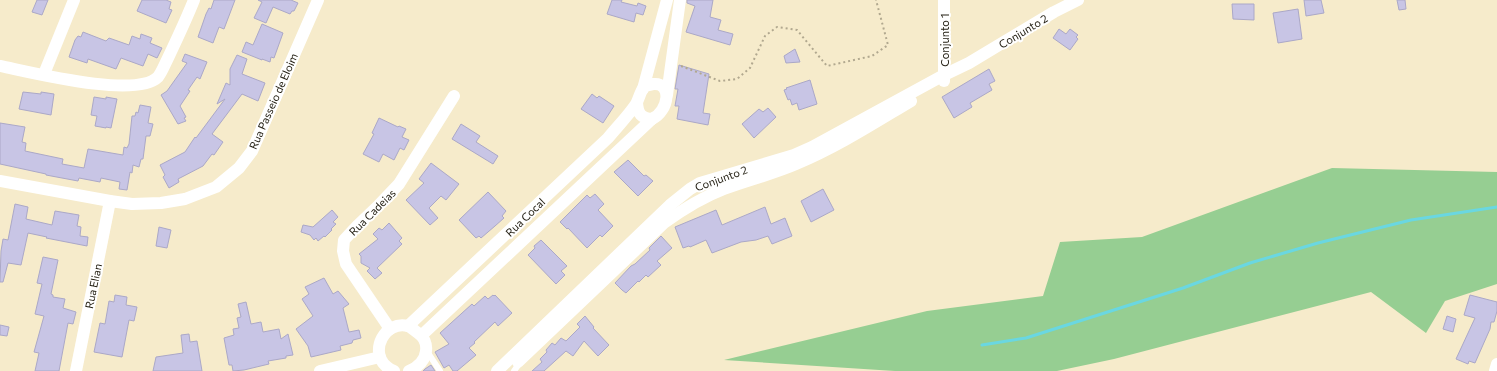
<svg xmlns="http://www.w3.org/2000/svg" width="1497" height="371" font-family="Commissioner,sans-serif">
<rect width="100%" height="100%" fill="#f6ebcb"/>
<polygon fill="#96ce92" points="1332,168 1497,172 1497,284 1445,301 1426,333 1371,292 1114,359 1057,371 895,371 724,360 927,311 1043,296 1060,242 1142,237"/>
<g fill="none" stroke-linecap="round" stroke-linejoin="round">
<polyline stroke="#6ad7e1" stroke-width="3" points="982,345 1026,338 1183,288 1250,263 1318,243 1411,220 1497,207"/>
</g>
<g fill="#c8c5e5" stroke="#aba8c7">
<polygon points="37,0 48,0 42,15 32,12"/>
<polygon points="142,0 166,0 171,2 169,9 172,10 166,23 137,11"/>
<polygon points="214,0 235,0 224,29 219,27 213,43 198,37 206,14 209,8 211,9"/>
<polygon points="258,0 291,0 298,3 294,11 292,11 290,14 273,7 266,23 254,18 262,2"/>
<polygon points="612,0 622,0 621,2 637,6 638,3 646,6 643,15 636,13 634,22 607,14"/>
<polygon points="687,0 713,0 710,17 721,20 718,30 733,34 730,45 686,32 695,6 687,3"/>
<polygon points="1304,0 1321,0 1324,13 1306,16"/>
<polygon points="1397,0 1405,0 1406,9 1399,10"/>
<polygon points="1232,4 1254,4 1254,20 1233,19"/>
<polygon points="1298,9 1302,39 1278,43 1273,13"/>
<polygon points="262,24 283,33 274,58 271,57 270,62 262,59 262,60 242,52 246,42 253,45"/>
<polygon points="1059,29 1066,34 1070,29 1078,35 1076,37 1078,39 1070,50 1053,38"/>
<polygon points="83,32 106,41 109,38 129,45 132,36 140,39 141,34 152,38 150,43 162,48 157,58 148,54 143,66 121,58 116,69 88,59 87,63 69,57 75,40 78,36 81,37"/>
<polygon points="795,49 800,62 786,63 784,56"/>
<polygon points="185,54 207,62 200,79 197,77 188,90 190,91 180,106 186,117 184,118 186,121 178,124 161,95 167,91 187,63 182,61"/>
<polygon points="237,55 247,59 242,74 265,83 258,101 242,94 212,134 223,142 214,155 212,154 203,166 178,179 179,182 169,188 163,177 165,175 160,165 185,152 195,137 196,138 225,99 217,104 226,83 230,85 230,69"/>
<polygon points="679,65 709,74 703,113 710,114 708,125 677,119 679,106 675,106 678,89 675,89"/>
<polygon points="989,69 995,81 989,84 992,90 970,103 972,107 954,118 942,97"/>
<polygon points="810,80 817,104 799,110 797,103 792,105 790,99 788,100 784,90 787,89 786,88"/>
<polygon points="23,92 41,94 41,92 54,94 51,115 19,109"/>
<polygon points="592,94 597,98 599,96 614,106 603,123 581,109"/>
<polygon points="94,97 106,99 106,97 117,99 111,128 106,127 106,128 95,126 97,116 91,115"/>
<polygon points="140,105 151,107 148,123 153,124 150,136 146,136 143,159 141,159 139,167 133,165 132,173 130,172 127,190 119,189 120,182 101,178 100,182 79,178 78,181 46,175 46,174 0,164 0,123 25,127 22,142 26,143 25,151 63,159 62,164 84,168 88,149 123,155 124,147 127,148 129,144 132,116 135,116 136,112 138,113"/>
<polygon points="768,108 776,117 754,138 742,124 759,109 763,112"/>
<polygon points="379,118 398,127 399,126 406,129 402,137 409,140 404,150 400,148 394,160 383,154 379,162 363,154 374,134 372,133"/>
<polygon points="461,124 480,136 476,142 498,156 493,164 452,139"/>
<polygon points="628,160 644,176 646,175 653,181 638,196 614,172"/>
<polygon points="431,163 459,184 446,200 441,196 429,208 438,218 430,225 406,200 424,183 419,179"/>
<polygon points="823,189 834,210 811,222 801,201"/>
<polygon points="488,192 506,211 502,216 504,218 495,226 481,238 479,236 476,238 459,220"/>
<polygon points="595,194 604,204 598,210 613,226 602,237 600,235 587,248 568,228 567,229 560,222 587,195 590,198"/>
<polygon points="15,204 28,207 26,219 52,225 55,211 79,215 77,226 81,227 80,236 88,237 87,246 46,238 47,237 28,233 21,265 8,263 3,282 0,282 1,251 3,239 8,240"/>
<polygon points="765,207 771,224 785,218 792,236 772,244 768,236 756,240 741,242 712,253 706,240 690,247 689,246 683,248 675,227 716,210 722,225"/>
<polygon points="332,210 338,217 333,222 336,224 331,229 332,230 325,237 324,236 318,241 316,238 314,240 310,235 301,232 303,225 313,227"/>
<polygon points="389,223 402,238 399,241 402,244 377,268 382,273 375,279 367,271 370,268 361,263 361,256 359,254 378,239 373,234 379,228 382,230"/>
<polygon points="159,227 171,230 167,248 156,246"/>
<polygon points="661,236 672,248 657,261 661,265 648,277 646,275 639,282 638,281 626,293 622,290 615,283 631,266 635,264 650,250 649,248"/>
<polygon points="541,240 567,266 561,271 565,275 556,284 528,255 535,248 534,246"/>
<polygon points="43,257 58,260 51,294 53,295 53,297 65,299 63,308 76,312 73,324 68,323 59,371 35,371 39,353 34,352 44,316 35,314 42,284 37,283"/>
<polygon points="324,278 333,294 338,291 349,304 343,308 349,332 359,330 361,338 353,340 352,343 340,346 341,350 311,357 308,346 296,329 313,316 302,299 309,294 305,287"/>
<polygon points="115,295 127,297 126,305 137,307 134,321 129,320 122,357 94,352 100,323 105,324 109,301 114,302"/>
<polygon points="493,295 494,296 495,295 512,313 498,326 495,322 474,342 475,343 469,348 476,355 457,371 453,371 449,365 444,368 435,352 449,344 440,333 472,304 474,306 485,296 488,299"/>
<polygon points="1470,295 1497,302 1497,311 1494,322 1491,322 1490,329 1475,363 1469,361 1468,364 1456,359 1475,318 1464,315"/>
<polygon points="246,302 251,324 261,322 263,332 279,329 281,339 288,334 293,355 286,356 286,358 268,361 269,364 244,370 233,371 232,365 229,365 224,338 234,335 233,329 239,328 237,318 241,317 238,304"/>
<polygon points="585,316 594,327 593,328 609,345 598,356 584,341 573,356 566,351 544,371 532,371 542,362 540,359 547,352 546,350 552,343 555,345 561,338 566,341 580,327 577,324"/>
<polygon points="1447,316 1456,319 1453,332 1443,329"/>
<polygon points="0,325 9,327 7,336 0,335"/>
<polygon points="189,334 190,342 197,341 202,371 153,371 156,357 183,353 181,335"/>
<polygon points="431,365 435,371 423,371 425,369"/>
</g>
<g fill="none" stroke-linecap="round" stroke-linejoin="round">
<polyline stroke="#b1a88f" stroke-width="2" stroke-dasharray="2 3" stroke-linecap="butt" points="681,66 720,81 737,79 750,68 765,36 777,27 797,30 827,66 872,56 888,45 876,0"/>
<g stroke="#fff" stroke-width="6">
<polyline points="426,350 440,371"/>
<polyline points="514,371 521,361"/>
</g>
<g stroke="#fff" stroke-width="12">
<polyline points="944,0 944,81"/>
<path d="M0,66C30,72 136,99 158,77C162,72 165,64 168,58C177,39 186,20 194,0"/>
<polyline points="44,74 74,0"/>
<polyline points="643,89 667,0"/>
<polyline points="667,95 680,0"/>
<polyline points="0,181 110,201 132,204 161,203 185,199 216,187 239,168 252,151 318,0"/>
<path d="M408,326L608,138C617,127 628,116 636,104C639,99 640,92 644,87C646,85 650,85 653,84C673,82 669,111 652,119C641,118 638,114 637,103"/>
<polyline points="390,329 346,264 343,251 344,240 357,226 379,205 399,184 454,96"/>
<polyline points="422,335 652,119"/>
<path d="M518,362L664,223C682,210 703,197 724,189C748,180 773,174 796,164C837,147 874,123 911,101"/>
<polyline points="76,371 110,201"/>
<polyline points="320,371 380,357"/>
<path d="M394,371C391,370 388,368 386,366C369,351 385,320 408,326C411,327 415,331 418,333C424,337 427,344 426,351C425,361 418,367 409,371"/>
<polyline points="497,371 670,205 690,189 700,183 794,155 812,147 944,75 969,63 1054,12 1078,0"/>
<polyline points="1495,371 1497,364"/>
</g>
</g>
<g text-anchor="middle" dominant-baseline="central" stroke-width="4" stroke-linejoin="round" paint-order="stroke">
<g font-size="11" fill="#262216" stroke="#fff">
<text transform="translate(1023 31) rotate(-31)">Conjunto 2</text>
<text transform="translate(944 40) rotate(-90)">Conjunto 1</text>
<text transform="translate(273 101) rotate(-66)">Rua Passeio de Eloim</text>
<text transform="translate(721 178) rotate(-20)">Conjunto 2</text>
<text transform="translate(372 212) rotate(-45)">Rua Cadeias</text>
<text transform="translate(525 217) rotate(-44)">Rua Cocal</text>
<text transform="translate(93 286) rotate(-78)">Rua Elian</text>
</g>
</g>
</svg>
